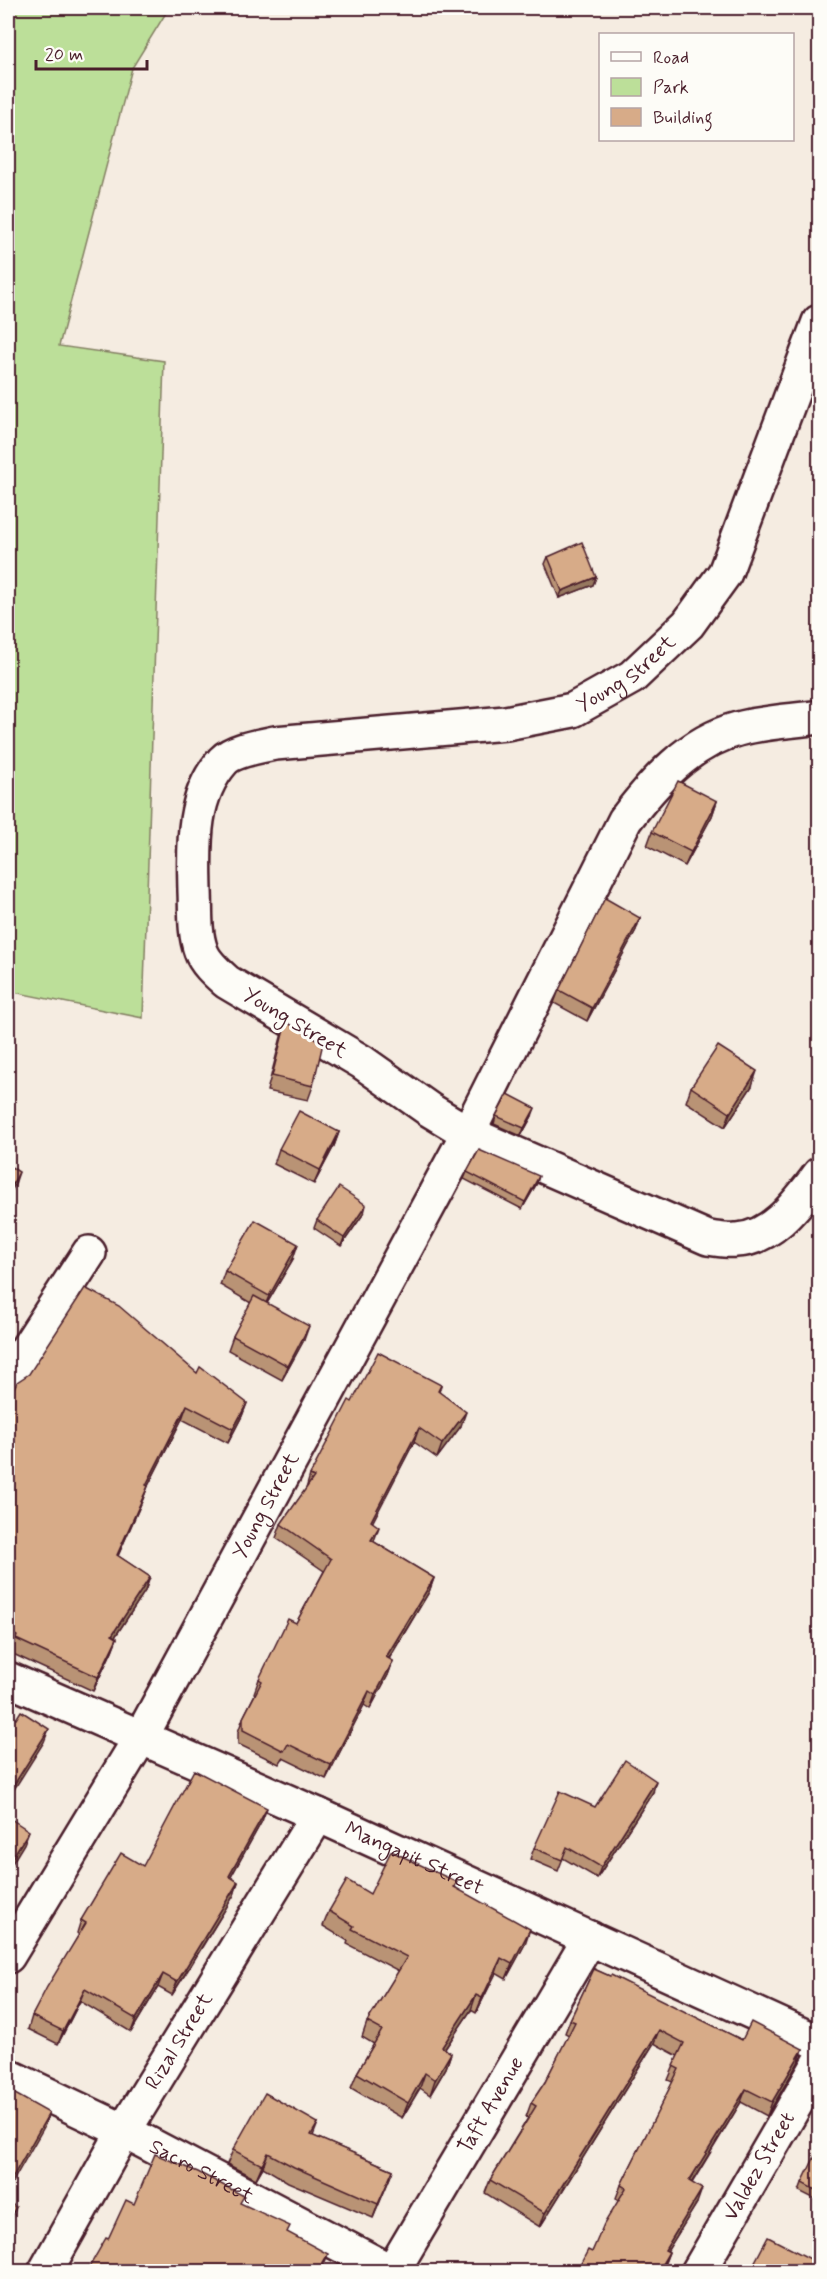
<svg xmlns="http://www.w3.org/2000/svg" width="827" height="2279" font-family="Mynerve,sans-serif">
<rect width="100%" height="100%" fill="#f5ece1"/>
<filter id="ink" filterUnits="userSpaceOnUse"><feTurbulence type="fractalNoise" baseFrequency=".0167" numOctaves="2"/><feDisplacementMap in="SourceGraphic" scale="12" xChannelSelector="R" yChannelSelector="G"/><feConvolveMatrix kernelMatrix="1 2 1 2 8 2 1 2 1" color-interpolation-filters="sRGB"/></filter>
<g filter="url(#ink)">
<polygon fill="#bcdf99" stroke="#837f62" stroke-width="1.5" points="8,8 169,8 132,68 59,346 164,361 143,1018 8,991"/>
<g fill="none" stroke-linecap="round" stroke-linejoin="round">
<g stroke="#4a1f2b" stroke-width="38">
<g id="minor">
<path d="M820,717C793,721 763,722 738,729C689,742 655,781 625,820L468,1133L708,1238C717,1239 727,1241 736,1240C773,1239 799,1201 820,1174"/>
<polyline points="8,1378 89,1253"/>
<path id="s1" d="M8,1679L318,1815L820,2043"/>
<path id="s2" d="M8,1956L141,1737L468,1133L430,1110L362,1062L227,982C217,973 205,963 201,951C194,932 196,911 195,891C194,846 191,797 223,761C233,750 261,746 275,743L506,723L573,710L632,677L688,624L725,573L819,322"/>
<path id="s3" d="M8,2076L124,2131L392,2272"/>
<path id="s4" d="M45,2272L124,2131L318,1815"/>
<path id="s5" d="M392,2272L590,1938"/>
<path id="s6" d="M698,2272L820,2062"/>
</g>
</g>
<use href="#minor" stroke="#fdfcf7" stroke-width="33"/>
</g>
<g fill="#b99375" stroke="#4a1f2b" stroke-width="1.5">
<polygon points="548,557 596,577 593,585 559,598 545,564"/>
<polygon points="717,801 712,816 685,866 647,846 652,832"/>
<polygon points="640,918 636,930 587,1021 554,1003 559,990"/>
<polygon points="286,1022 313,1086 308,1100 267,1091 281,1037"/>
<polygon points="752,1086 725,1127 686,1102 691,1087"/>
<polygon points="496,1116 532,1116 521,1136 494,1124"/>
<polygon points="339,1132 334,1146 314,1184 274,1164 279,1149"/>
<polygon points="467,1172 537,1183 522,1209 464,1179"/>
<polygon points="364,1213 341,1246 314,1228 317,1220"/>
<polygon points="293,1259 267,1303 304,1340 282,1380 228,1350 233,1336 251,1303 220,1285 225,1271"/>
<polygon points="197,1373 247,1403 242,1416 228,1443 182,1419 148,1486 143,1499 118,1556 150,1577 145,1591 115,1637 117,1638 112,1651 93,1691 11,1653 12,1650 8,1648 8,1400"/>
<polygon points="441,1385 439,1392 461,1426 437,1458 414,1442 372,1522 374,1542 434,1578 429,1592 389,1659 393,1661 388,1675 370,1709 364,1705 326,1779 283,1758 279,1764 238,1744 238,1732 243,1718 255,1694 254,1693 259,1679 296,1623 324,1571 276,1538 281,1524 306,1489 310,1475 352,1402"/>
<polygon points="653,1792 597,1878 563,1858 558,1871 530,1859 534,1848 595,1807"/>
<polygon points="262,1821 231,1877 238,1882 234,1895 193,1962 172,1995 158,1987 131,2032 80,2001 58,2044 28,2029 32,2016 79,1935 77,1933 81,1920 143,1866"/>
<polygon points="457,1882 455,1887 525,1944 506,1979 496,1973 476,2013 471,2010 445,2049 451,2053 446,2068 430,2095 420,2088 402,2118 351,2088 357,2073 374,2044 362,2037 367,2022 399,1971 347,1944 348,1941 323,1926 329,1911 370,1894"/>
<polygon points="594,1969 742,2040 803,2049 798,2063 767,2116 741,2102 692,2183 697,2203 667,2251 669,2252 664,2265 660,2271 577,2271 592,2252 619,2200 616,2198 621,2185 673,2082 668,2080 678,2056 654,2043 540,2227 485,2193 490,2180 528,2118 526,2117 531,2103 545,2082 569,2035 565,2033 570,2020"/>
<polygon points="318,2123 313,2136 393,2170 373,2218 288,2182 263,2167 256,2179 227,2164 233,2150"/>
<polygon points="819,2156 819,2201 799,2191 802,2183"/>
</g>
<g fill="#96785f" stroke="#4a1f2b" stroke-width="1.5">
<polygon points="596,577 593,585 559,598 562,591"/>
<polygon points="717,801 712,816 685,866 691,852"/>
<polygon points="640,918 636,930 587,1021 592,1008"/>
<polygon points="757,1071 752,1086 725,1127 730,1113"/>
<polygon points="535,1108 532,1116 521,1136 524,1128"/>
<polygon points="339,1132 334,1146 314,1184 320,1170"/>
<polygon points="19,1172 15,1184 8,1197 8,1192"/>
<polygon points="539,1176 537,1183 522,1209 525,1202"/>
<polygon points="366,1205 364,1213 341,1246 344,1238"/>
<polygon points="298,1244 293,1259 263,1310 269,1296"/>
<polygon points="309,1326 304,1340 282,1380 288,1366"/>
<polygon points="247,1403 242,1416 228,1443 233,1429"/>
<polygon points="187,1405 182,1419 141,1499 146,1485"/>
<polygon points="466,1412 461,1426 437,1458 442,1444"/>
<polygon points="419,1428 414,1442 366,1535 371,1521"/>
<polygon points="148,1486 143,1499 112,1569 117,1555"/>
<polygon points="379,1527 374,1541 366,1554 371,1540"/>
<polygon points="150,1577 145,1591 107,1649 112,1635"/>
<polygon points="434,1578 429,1592 381,1671 386,1657"/>
<polygon points="117,1638 112,1651 93,1691 98,1677"/>
<polygon points="393,1661 388,1675 370,1709 375,1695"/>
<polygon points="369,1691 364,1705 326,1779 331,1765"/>
<polygon points="49,1729 44,1742 8,1799 8,1794"/>
<polygon points="656,1781 653,1792 597,1878 601,1867"/>
<polygon points="267,1808 262,1821 224,1889 229,1876"/>
<polygon points="29,1831 24,1844 8,1870 8,1864"/>
<polygon points="238,1882 234,1895 172,1995 177,1982"/>
<polygon points="530,1929 525,1944 506,1979 512,1964"/>
<polygon points="501,1958 496,1973 476,2013 482,1998"/>
<polygon points="163,1974 158,1987 131,2032 136,2019"/>
<polygon points="85,1989 80,2001 58,2044 63,2031"/>
<polygon points="476,1995 471,2010 436,2062 442,2047"/>
<polygon points="659,2030 654,2043 540,2227 545,2213"/>
<polygon points="803,2049 798,2063 767,2116 772,2102"/>
<polygon points="451,2053 446,2068 430,2095 435,2080"/>
<polygon points="425,2073 420,2088 402,2118 408,2103"/>
<polygon points="746,2089 741,2102 684,2195 689,2181"/>
<polygon points="49,2113 44,2127 8,2190 8,2185"/>
<polygon points="268,2153 263,2167 256,2179 262,2165"/>
<polygon points="393,2170 387,2185 373,2218 378,2204"/>
<polygon points="702,2189 697,2203 660,2263 665,2250"/>
<polygon points="16,2207 11,2221 8,2227 8,2221"/>
<polygon points="669,2252 664,2265 660,2271 658,2271"/>
<polygon points="328,2254 322,2270 321,2271 318,2271"/>
</g>
<g fill="#d7ab88" stroke="#4a1f2b" stroke-width="1.5">
<polygon points="582,542 596,577 562,591 548,557"/>
<polygon points="678,781 717,801 691,852 652,832"/>
<polygon points="605,898 640,918 592,1008 559,990"/>
<polygon points="286,1022 323,1043 313,1086 272,1076"/>
<polygon points="718,1046 757,1071 730,1113 691,1087"/>
<polygon points="508,1094 535,1108 524,1128 496,1116"/>
<polygon points="299,1111 339,1132 320,1170 279,1149"/>
<polygon points="479,1150 539,1176 525,1202 467,1172"/>
<polygon points="8,1165 19,1172 8,1192"/>
<polygon points="339,1187 366,1205 344,1238 317,1220"/>
<polygon points="255,1220 298,1244 269,1296 225,1271"/>
<polygon points="85,1288 119,1306 197,1373 200,1367 247,1403 233,1429 187,1405 146,1485 148,1486 117,1555 150,1577 112,1635 117,1638 98,1677 16,1639 17,1636 8,1631 8,1400 17,1382 29,1374"/>
<polygon points="254,1296 309,1326 288,1366 233,1336"/>
<polygon points="378,1352 441,1385 438,1391 466,1412 442,1444 419,1428 371,1521 379,1527 371,1540 434,1578 386,1657 393,1661 375,1695 369,1691 331,1765 288,1744 284,1751 243,1730 243,1718 262,1681 259,1679 288,1619 296,1623 331,1559 281,1524 314,1477 310,1475 349,1400 352,1402"/>
<polygon points="21,1711 49,1729 8,1794 8,1715 16,1719"/>
<polygon points="625,1760 656,1781 601,1867 567,1847 562,1860 534,1848 560,1791 595,1807"/>
<polygon points="194,1770 267,1808 229,1876 238,1882 177,1982 163,1974 136,2019 85,1989 63,2031 32,2016 47,1987 86,1923 81,1920 121,1853 143,1866"/>
<polygon points="8,1817 29,1831 8,1864"/>
<polygon points="391,1851 457,1882 454,1887 530,1929 512,1964 501,1958 482,1998 476,1995 442,2047 451,2053 435,2080 425,2073 408,2103 357,2073 382,2030 367,2022 407,1957 352,1929 354,1926 329,1911 347,1880 370,1894"/>
<polygon points="594,1969 610,1976 611,1975 742,2040 751,2022 803,2049 772,2102 746,2089 689,2181 702,2189 665,2250 669,2252 658,2271 577,2271 588,2250 592,2252 604,2224 626,2188 621,2185 679,2069 673,2066 684,2043 659,2030 545,2213 490,2180 536,2106 531,2103 545,2082 575,2022 570,2020"/>
<polygon points="8,2090 49,2113 8,2185"/>
<polygon points="265,2093 318,2123 311,2135 393,2170 378,2204 294,2167 268,2153 262,2165 233,2150"/>
<polygon points="155,2154 198,2172 244,2196 240,2203 290,2226 287,2232 328,2254 318,2271 87,2271 106,2238 108,2239 126,2200 134,2204"/>
<polygon points="816,2154 819,2156 819,2192 802,2183"/>
<polygon points="8,2202 16,2207 8,2221"/>
<polygon points="768,2237 818,2263 819,2260 819,2271 750,2271"/>
</g>
</g>
<g text-anchor="middle" dominant-baseline="central" stroke-width="6" stroke-linejoin="round" paint-order="stroke">
<g font-size="21" fill="#4a1f2b" stroke="#fdfcf7">
<text stroke="none"><textPath href="#s2" startOffset="1886">Young Street</textPath></text>
<text transform="translate(295 1023) rotate(31)">Young Street</text>
<text stroke="none"><textPath href="#s2" startOffset="519">Young Street</textPath></text>
<text stroke="none"><textPath href="#s1" startOffset="444">Mangapit Street</textPath></text>
<text stroke="none"><textPath href="#s4" startOffset="267">Rizal Street</textPath></text>
<text stroke="none"><textPath href="#s5" startOffset="194">Taft Avenue</textPath></text>
<text stroke="none"><textPath href="#s6" startOffset="122">Valdez Street</textPath></text>
<text stroke="none"><textPath href="#s3" startOffset="216">Sacro Street</textPath></text>
</g>
</g>
<rect width="827" height="2279" fill="none" stroke="#fdfcf7" stroke-width="30"/>
<rect x="15" y="15" width="797" height="2249" fill="none" stroke="#4a1f2b" stroke-width="2" filter="url(#ink)"/>
<rect x="599" y="33" width="195" height="108" fill="#fdfcf7" stroke="#b5a4a5" stroke-width="1.5"/>
<rect x="611" y="52" width="30" height="9" fill="#fdfcf7" stroke="#b5a4a5" stroke-width="1.5"/>
<text x="653" y="63" font-size="18" fill="#4a1f2b">Road</text>
<rect x="611" y="78" width="30" height="18" fill="#bcdf99" stroke="#b5a4a5" stroke-width="1.5"/>
<text x="653" y="93" font-size="18" fill="#4a1f2b">Park</text>
<rect x="611" y="108" width="30" height="18" fill="#d7ab88" stroke="#b5a4a5" stroke-width="1.5"/>
<text x="653" y="123" font-size="18" fill="#4a1f2b">Building</text>
<path d="M36 60v9h111v-9" fill="none" stroke="#4a1f2b" stroke-width="3"/>
<text x="45" y="60" font-size="18" fill="#4a1f2b" stroke="#fdfcf7" stroke-width="4.5" paint-order="stroke">20 m</text>
</svg>
